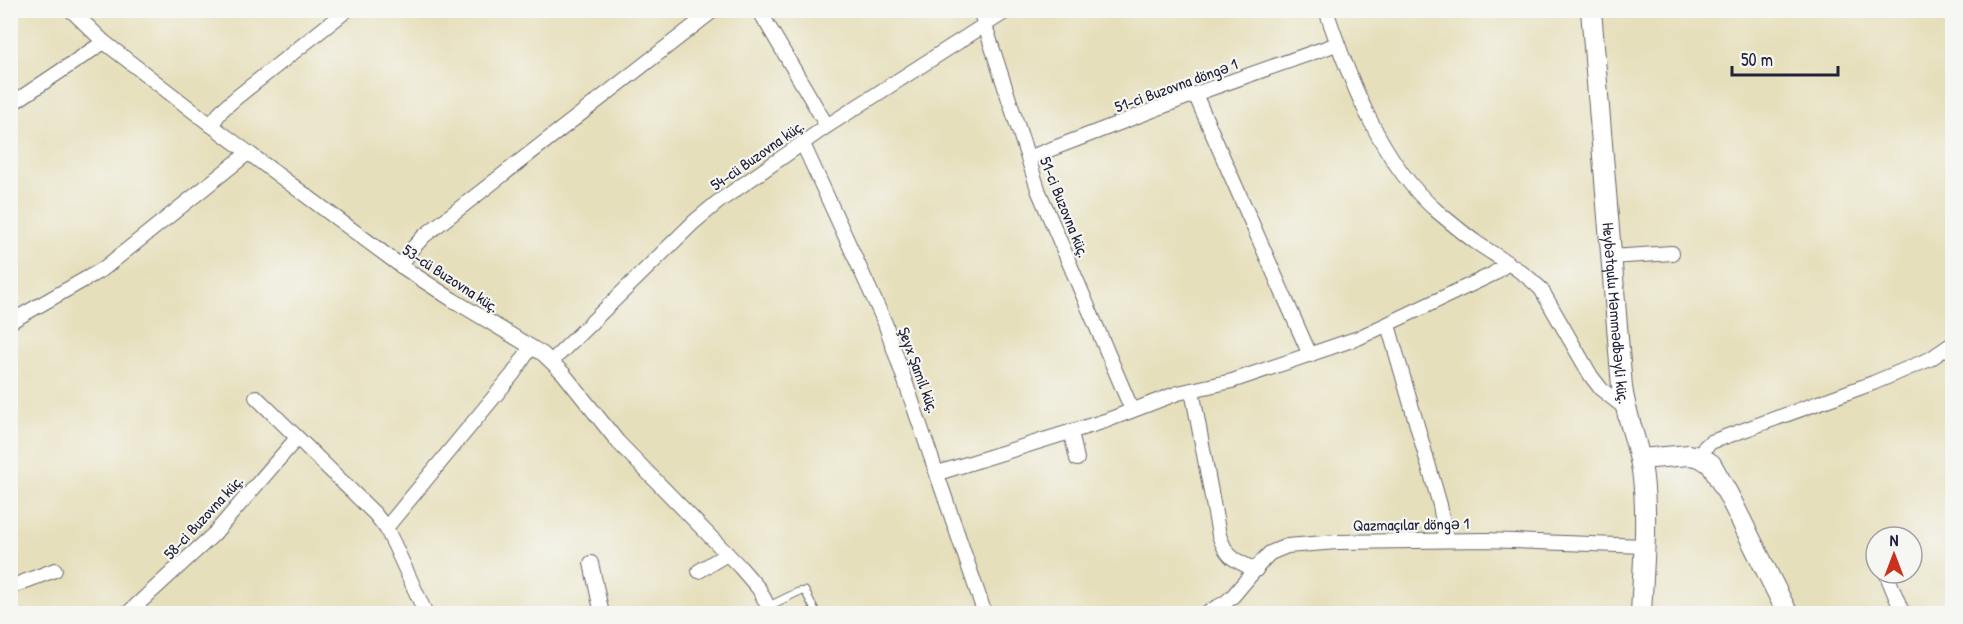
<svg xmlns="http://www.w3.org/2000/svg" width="1963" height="624" font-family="'Patrick Hand',sans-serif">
<rect width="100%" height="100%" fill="#f6f6f2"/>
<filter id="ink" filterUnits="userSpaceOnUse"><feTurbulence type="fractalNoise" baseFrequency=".0167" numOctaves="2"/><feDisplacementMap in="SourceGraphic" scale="12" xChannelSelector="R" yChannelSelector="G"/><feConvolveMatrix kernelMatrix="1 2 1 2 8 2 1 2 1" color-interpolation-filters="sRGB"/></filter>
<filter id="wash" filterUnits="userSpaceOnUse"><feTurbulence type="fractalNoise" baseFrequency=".008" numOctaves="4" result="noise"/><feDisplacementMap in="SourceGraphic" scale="24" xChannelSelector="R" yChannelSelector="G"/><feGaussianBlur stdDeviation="1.35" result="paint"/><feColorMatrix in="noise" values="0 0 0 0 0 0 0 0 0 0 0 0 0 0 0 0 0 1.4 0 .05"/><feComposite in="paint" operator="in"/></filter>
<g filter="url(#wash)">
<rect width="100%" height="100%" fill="#e6dfbb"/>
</g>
<g filter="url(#ink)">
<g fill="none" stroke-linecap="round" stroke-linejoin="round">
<g stroke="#676468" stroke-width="9">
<polyline id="lane" points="769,606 798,592 805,591 817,614"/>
</g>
<g stroke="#676468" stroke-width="16">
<g id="street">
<polyline points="71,10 104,42 211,125 401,266 453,300 543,354 563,373 618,442 740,567 759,589 772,614"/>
<polyline points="759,10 827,126"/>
<polyline points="980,10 1039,192 1132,410"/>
<path d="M1326,10C1349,79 1382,165 1438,212C1450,222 1462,232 1474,241C1497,257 1521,269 1541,289L1591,376L1601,389L1625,408"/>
<polyline points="1195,94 1310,355"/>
<polyline points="10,105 104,42"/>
<polyline points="211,125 222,110 237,97 347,10"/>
<polyline points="803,144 885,323 985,614"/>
<polyline points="1028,158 1195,94 1337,44"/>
<polyline points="1611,257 1672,253"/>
<polyline points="401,266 412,249 424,236 714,10"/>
<polyline points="10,322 103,269 248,153"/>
<polyline points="1388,325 1440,505 1446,540"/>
<polyline points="552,361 694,222 718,202 827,126 1008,10"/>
<path d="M1192,390L1219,535C1227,559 1235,560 1256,570"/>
<polyline points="256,397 375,514 386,528 394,544 426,614"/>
<polyline points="1071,432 1077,459"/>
<polyline points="1700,457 1705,447 1711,442 1873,383 1930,359 1952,344"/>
<polyline points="938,473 1105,421 1178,393 1232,381 1358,338 1493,274 1508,263"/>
<polyline points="386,528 513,374 531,347"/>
<polyline points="591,563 602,614"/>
<polyline points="699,571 727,554"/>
<polyline points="1886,573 1903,614"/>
<polyline points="10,587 55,570"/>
<polyline points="127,614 214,534 297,438"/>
<polyline points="1204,614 1225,603 1233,596 1264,559 1270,553 1287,546 1337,542 1486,540 1644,546"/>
</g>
</g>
<g stroke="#676468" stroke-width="22">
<g id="secondary">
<path id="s1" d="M1591,10L1622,387C1626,418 1640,447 1643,478C1648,523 1643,569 1641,614"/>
<polyline points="1640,459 1689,455 1700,457 1711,464 1729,496 1788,614"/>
</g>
</g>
<use href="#lane" stroke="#fff" stroke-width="7"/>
<use href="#street" stroke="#fff" stroke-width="14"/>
<use href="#secondary" stroke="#fff" stroke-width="20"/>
</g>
</g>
<g text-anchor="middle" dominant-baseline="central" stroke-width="4.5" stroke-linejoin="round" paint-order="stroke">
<g font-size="16" fill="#22223b" stroke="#f6f6f2">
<text transform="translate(1176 85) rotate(-20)">51-ci Buzovna döngə 1</text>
<text transform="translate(757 155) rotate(-35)">54-cü Buzovna küç.</text>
<text transform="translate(1065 207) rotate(68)">51-ci Buzovna küç.</text>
<text transform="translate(451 278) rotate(33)">53-cü Buzovna küç.</text>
<text stroke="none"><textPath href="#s1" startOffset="304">Heybətqulu Məmmədbəyli küç.</textPath></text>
<text transform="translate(919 370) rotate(70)">Şeyx Şamil küç.</text>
<text transform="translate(203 517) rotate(-47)">58-ci Buzovna küç.</text>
<text transform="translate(1411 524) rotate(-1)">Qazmaçılar döngə 1</text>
</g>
</g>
<rect width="1963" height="624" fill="none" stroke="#f6f6f2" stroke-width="36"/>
<g transform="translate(1894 555)"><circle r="28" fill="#f6f6f2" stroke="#a1a1a9" stroke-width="1.5"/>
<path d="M0-4.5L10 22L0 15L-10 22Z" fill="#c8321e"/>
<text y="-9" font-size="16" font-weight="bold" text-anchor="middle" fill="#22223b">N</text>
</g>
<path d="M1732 66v9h106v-9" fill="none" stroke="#22223b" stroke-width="3"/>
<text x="1741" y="66" font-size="18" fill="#22223b" stroke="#f6f6f2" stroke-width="4.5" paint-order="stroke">50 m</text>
</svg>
